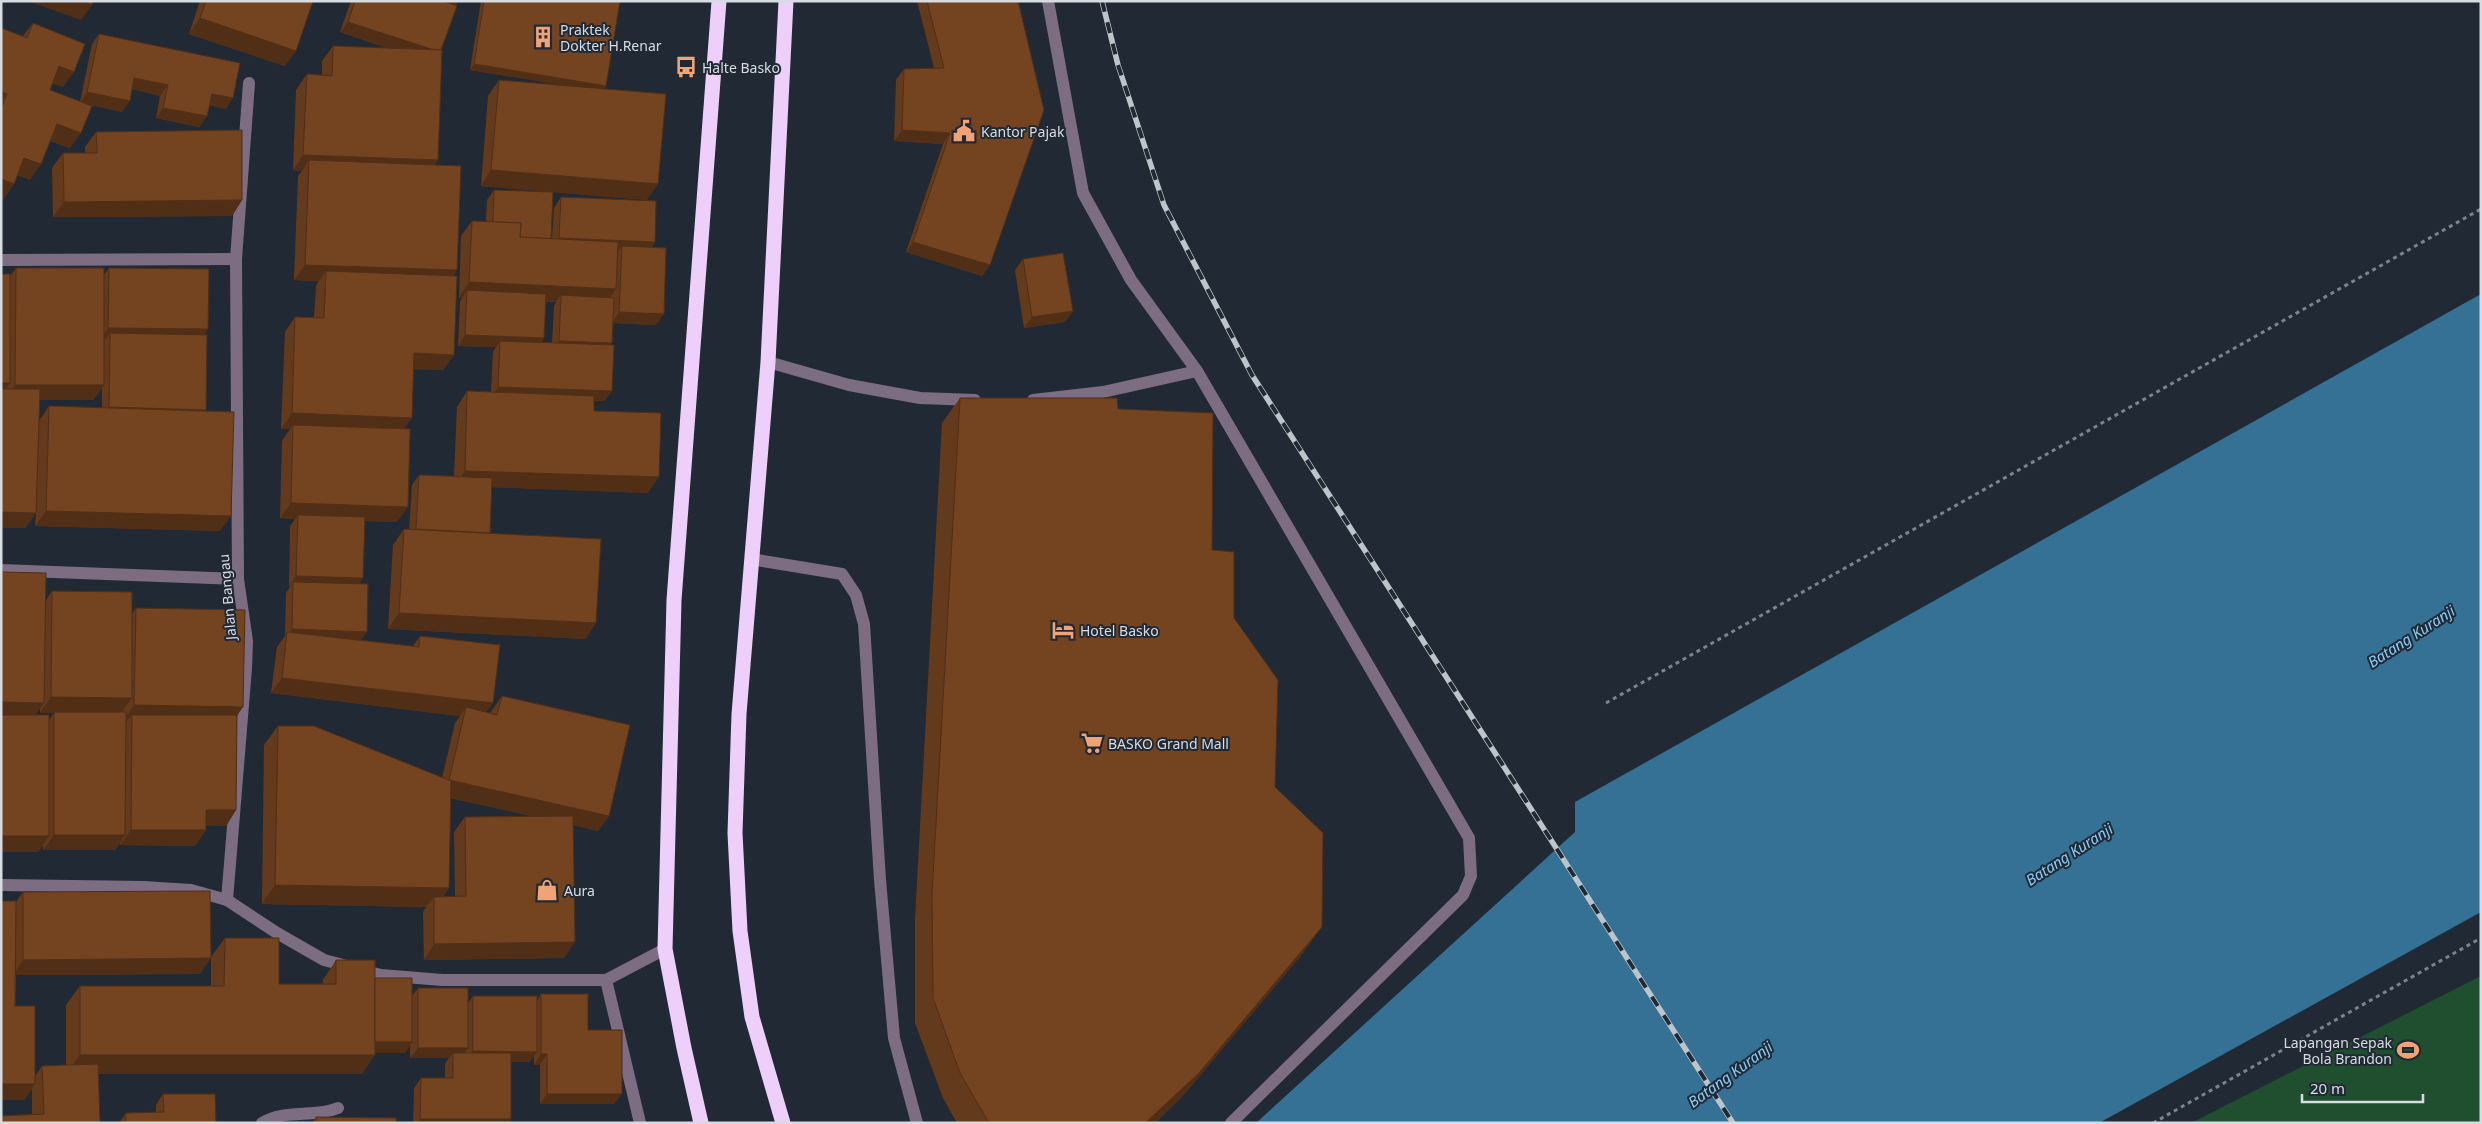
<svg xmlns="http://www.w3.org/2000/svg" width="2482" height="1124" font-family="'Noto Sans',sans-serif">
<rect width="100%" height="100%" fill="#212a34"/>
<polygon fill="#204f30" points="2481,976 2481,1123 2191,1123"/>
<polygon fill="#357194" points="2481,294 2481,912 2099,1123 1256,1123 1575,832 1575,802"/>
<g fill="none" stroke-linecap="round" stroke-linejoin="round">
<g stroke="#7b838b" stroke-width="3" stroke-dasharray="4 4" stroke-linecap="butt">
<polyline points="1606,703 2481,209"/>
<polyline points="2153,1123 2481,938"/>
</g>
<g stroke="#7d6d83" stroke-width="12">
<polyline points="1048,1 1083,193 1131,280 1197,371 1469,838 1471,876 1463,895 1231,1123"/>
<polyline points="1,260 236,259"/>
<polyline points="768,362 849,385 920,398 975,400"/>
<polyline points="1033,400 1103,392 1197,371"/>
<polyline points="751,559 842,574 856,595 864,624 880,880 894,1038 917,1123"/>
<polyline points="1,570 238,579"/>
<polyline points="1,885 143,887 191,890 227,900 277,933 324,960 381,975 442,980 606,980 665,949"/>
<polyline points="227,900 246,668 247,641 238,579 236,259 249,83"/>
<polyline points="606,980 640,1123"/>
<path d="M262,1123C284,1109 314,1118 338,1108"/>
</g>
<g stroke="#eecffa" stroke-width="15">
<polyline points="701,1123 684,1048 665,949 674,600 719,1"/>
<polyline points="783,1123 752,1017 740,931 735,833 739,714 768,362 786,1"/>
</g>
<g stroke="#bdc4ca" stroke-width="5.5">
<polyline id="rail" points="1102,1 1118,65 1164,205 1252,375 1733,1123"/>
</g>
<use href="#rail" stroke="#212a34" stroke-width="4" stroke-dasharray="11" stroke-linecap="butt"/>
</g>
<g fill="#643a1c" fill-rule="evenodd">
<polygon points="200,1 313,1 285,66 189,34"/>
<path d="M351,1H459L456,5L441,50L435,165L457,270L453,276L454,355L443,370L414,369L404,428L397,522L365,521L359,584L361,640L413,646L420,636L486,712L490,713L502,696L609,816L598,831L573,825L564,958L424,960L423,912L426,907L262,904L264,745L278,726L442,778L455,723L460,716L271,693L277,647L285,636L286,593L290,587H289L290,526L295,519L280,518L282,441L290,429H281L285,332L295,317H314L316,286L319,281L294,280L298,176L302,171L293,170L296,90L307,74L322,75V61L333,46L387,48L340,32ZM450,798L532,816L465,817L454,832L455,897H443Z"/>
<polygon points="481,1 620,1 606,86 604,89 647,200 481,186 488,96 499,80 570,86 470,70"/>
<polygon points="917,1 1018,1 990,265 982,276 906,252 943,144 894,141 896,80 904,69 934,68"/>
<polygon points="33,23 63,87 52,83 50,90 80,102 92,44 99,34 226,109 209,105 207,116 199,127 156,118 160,96 132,89 122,112 87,104 70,148 50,141 30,180 18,175 3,200 1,199 1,28 23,36"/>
<polygon points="96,132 242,200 232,216 53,217 52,168 63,153 85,153 85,147"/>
<path d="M494,190L551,239H552L554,208L561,197L655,242L651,248L656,325L613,323L612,343L611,345L612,391L604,401H594V411L648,493L492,487L489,533L586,639L388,629L393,545L404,529L409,530L412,485L419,475L454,476L457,407L467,391L491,392L493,352L496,347L458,346L460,301L462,298H459L461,236L472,221L486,222L487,200ZM546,302H556L554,306L552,343H541L544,338Z"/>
<polygon points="1023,259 1073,311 1065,322 1024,328 1015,270"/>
<path d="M16,268L104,275L109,268L204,335L206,410L205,411L220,531L35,526L36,513L25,528H1V274L10,276ZM102,388V408L49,406L39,421V400H93Z"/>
<polygon points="960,398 1118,409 1212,550 1234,618 1275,787 1304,952 1181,1098 1155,1123 957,1123 943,1098 915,1023 915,919 942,423"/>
<path d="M52,591L132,614L136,608L237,716L236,810L226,826L206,825V830L195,846L120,845V843L115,850H43V845L38,852H1L46,600ZM40,708V713H54L49,720L35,715Z"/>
<polygon points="23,892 200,974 16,975 15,1006 35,1076 42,1066 66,1065 66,1005 80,986 211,986 211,957 225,938 279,984 323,984 323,980 336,960 375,978 412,996 418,988 468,1003 473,996 537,1001 541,994 588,1030 614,1104 540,1104 540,1065 534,1065 534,1056 529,1062 511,1062 511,1119 509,1123 413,1123 414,1088 421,1078 445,1078 445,1064 449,1058 410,1058 410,1045 405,1053 375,1053 362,1074 98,1074 100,1123 32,1115 32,1089 24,1100 1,1100 1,901 16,902"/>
<polygon points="163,1094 216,1123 119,1123 126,1113 156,1113 156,1105"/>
<polygon points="316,1117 396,1123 312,1123"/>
</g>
<g fill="#512f16">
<polygon points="28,1 82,1 92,5 81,20"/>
<polygon points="413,1 459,1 450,14"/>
<polygon points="200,18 296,51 285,66 189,34"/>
<polygon points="348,22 441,52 433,63 340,32"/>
<polygon points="474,64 606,86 602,92 470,70"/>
<polygon points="59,66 74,72 63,87 48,82"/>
<polygon points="134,78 168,85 160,96 127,88"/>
<polygon points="1,91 7,94 1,102"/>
<polygon points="87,92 130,101 122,112 80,103"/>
<polygon points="212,94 233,98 226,109 204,104"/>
<polygon points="163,108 207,116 199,127 156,118"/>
<polygon points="57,124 81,133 70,148 46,139"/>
<polygon points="902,130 950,133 943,144 894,141"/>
<polygon points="303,155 438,160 428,175 309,160 302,171 293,170"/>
<polygon points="24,158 41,164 30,180 13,174"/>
<polygon points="491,170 658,184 647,200 481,186"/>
<polygon points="1,179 14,184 3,200 1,199"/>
<polygon points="242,200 232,216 53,217 64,202"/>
<polygon points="559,238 655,242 647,253 622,246 618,252 552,249"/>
<polygon points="913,242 990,265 982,276 906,252"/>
<polygon points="305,265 457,270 446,286 326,271 319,281 294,280"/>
<polygon points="469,282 616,289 605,304 561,295 556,302 467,298 467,290 462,298 459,298"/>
<polygon points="1073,311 1065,322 1024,328 1032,317"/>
<polygon points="619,312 664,314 656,325 612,323"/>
<polygon points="108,328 208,329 201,340 110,333 106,339 101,339"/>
<polygon points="465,335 544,338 536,349 500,341 496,347 458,346"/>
<polygon points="559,341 612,343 605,354 552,352"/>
<polygon points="414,353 454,355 443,370 404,369"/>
<polygon points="1,383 10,383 1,396"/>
<polygon points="15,385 104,385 93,400 5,400"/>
<polygon points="498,387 612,391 604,401 491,397"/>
<polygon points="109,407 206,410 198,421"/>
<polygon points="292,413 412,418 401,433 293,425 290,429 281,429"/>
<polygon points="465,471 659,477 648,493 454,486"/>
<polygon points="291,503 408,507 397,522 297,519 298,515 295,519 280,518"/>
<polygon points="46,511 231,516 220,531 35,526"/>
<polygon points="1,512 36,513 25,528 1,528"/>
<polygon points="296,576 363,578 356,589 293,582 290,587 289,587"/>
<polygon points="399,613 596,623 586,639 388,629"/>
<polygon points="292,629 367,632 359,643 287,637"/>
<polygon points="282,678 493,703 482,718 466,707 460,716 271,693"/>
<polygon points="51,697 132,698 121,713 40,713"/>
<polygon points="1,702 44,703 33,718 1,718"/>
<polygon points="134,705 243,707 232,723 132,715 127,721 123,721"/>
<polygon points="449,780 609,816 598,831 438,795"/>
<polygon points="206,810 236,810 226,826 195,825"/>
<polygon points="131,830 206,830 195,846 120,845"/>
<polygon points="54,835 125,835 115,850 43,850"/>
<polygon points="1,836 49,836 38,852 1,852"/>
<polygon points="275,885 449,888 436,908 434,897 426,907 262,904"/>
<polygon points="1322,927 1304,952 1181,1098 1155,1123 1145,1123"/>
<polygon points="575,942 564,958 424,960 434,944"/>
<polygon points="211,958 200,974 13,975 23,960"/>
<polygon points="374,1042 412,1042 405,1053 367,1053"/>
<polygon points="418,1048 468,1048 461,1058 453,1053 449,1058 410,1058"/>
<polygon points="473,1051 537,1052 529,1062 466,1062"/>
<polygon points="541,1054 547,1054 540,1065 534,1065"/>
<polygon points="80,1055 375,1055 362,1074 66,1074"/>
<polygon points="1,1084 35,1084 24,1100 1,1100"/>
<polygon points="547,1094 622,1094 614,1104 540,1104"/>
<polygon points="420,1119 511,1119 509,1123 418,1123"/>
</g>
<g fill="#744320" stroke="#512f16">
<polygon points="82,1 93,1 92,5"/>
<polygon points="206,1 313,1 296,51 200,18"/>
<polygon points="355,1 444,1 457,6 441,50 431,49 348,22"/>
<polygon points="484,1 620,1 606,86 474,64"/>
<polygon points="927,1 1018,1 1044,110 990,265 913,242 950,133 902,130 904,69 944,68"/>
<polygon points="33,23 85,44 74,72 59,66 50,90 92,106 81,133 57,124 41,164 24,158 14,184 1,179 1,109 7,94 1,91 1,28 27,38"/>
<polygon points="99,34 240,63 233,98 212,94 207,116 163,108 168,85 134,78 130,101 87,92"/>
<polygon points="333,46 442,50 438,160 303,155 307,74 332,76"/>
<polygon points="499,80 666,94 658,184 491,170"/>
<polygon points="242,130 242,200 64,202 63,153 97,153 96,132"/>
<polygon points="309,160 461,166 457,270 305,265"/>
<polygon points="494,190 553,192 551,239 520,237 521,223 493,222"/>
<polygon points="561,197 656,201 655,242 559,238"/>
<polygon points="472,221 521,223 520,237 618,242 616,289 469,282"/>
<polygon points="622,246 666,248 664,314 619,312"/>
<polygon points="1063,253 1073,311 1032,317 1023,259"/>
<polygon points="16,268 104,268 104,385 15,385"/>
<polygon points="109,268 209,269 208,329 108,328"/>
<polygon points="326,271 457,276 454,355 414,353 412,418 292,413 295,317 324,318"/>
<rect x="1" y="274" width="9" height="109"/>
<polygon points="467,290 546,294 544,338 465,335"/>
<polygon points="561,295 614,298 612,343 559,341"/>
<polygon points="110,333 207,335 206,410 109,407"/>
<polygon points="500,341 614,345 612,391 498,387"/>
<polygon points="1,389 40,389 36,513 1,512"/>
<polygon points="467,391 594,396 594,411 661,413 659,477 465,471"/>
<polygon points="960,398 1117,398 1118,409 1213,413 1212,550 1234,552 1234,618 1278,680 1275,787 1323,833 1322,927 1199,1073 1145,1123 989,1123 960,1073 933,998 932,894"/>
<polygon points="49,406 234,412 231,516 46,511"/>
<polygon points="293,425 410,429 408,507 291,503"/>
<polygon points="419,475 492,478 490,533 416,529"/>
<polygon points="298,515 365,517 363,578 296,576"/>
<polygon points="404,529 601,539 596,623 399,613"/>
<polygon points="1,572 46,573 44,703 1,702"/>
<polygon points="293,582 368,584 367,632 292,629"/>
<polygon points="52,591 132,592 132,698 51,697"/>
<polygon points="136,608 245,610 243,707 134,705"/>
<polygon points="287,632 419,647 420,636 500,645 493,703 282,678"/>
<polygon points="502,696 630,725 609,816 449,780 466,707 497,715"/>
<polygon points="54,712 126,712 125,835 54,835"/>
<rect x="1" y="715" width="48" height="121"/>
<polygon points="132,715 237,715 236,810 206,810 206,830 131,830"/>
<polygon points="278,726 314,726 451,781 449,888 275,885"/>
<polygon points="573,816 575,942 434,944 434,897 466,896 465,817"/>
<polygon points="210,891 211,958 23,960 23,892"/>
<polygon points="1,901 16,901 15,1006 35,1006 35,1084 1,1084"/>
<polygon points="225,938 279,938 279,984 336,984 336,960 375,960 375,1055 80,1055 80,986 224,986"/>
<rect x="375" y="978" width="37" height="64"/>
<rect x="418" y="988" width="50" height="60"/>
<polygon points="541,994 588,994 588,1030 622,1030 622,1094 547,1094 547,1054 541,1054"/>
<polygon points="473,996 537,996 537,1052 473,1051"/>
<polygon points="453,1053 511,1053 511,1119 420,1119 421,1078 453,1078"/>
<polygon points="98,1064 100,1123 1,1123 1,1116 44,1114 42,1066"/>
<polygon points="163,1094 215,1094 216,1123 126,1123 126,1113 164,1112"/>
<polygon points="316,1117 396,1118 396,1123 316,1123"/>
</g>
<defs>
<g id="building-bare" transform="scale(1.725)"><path d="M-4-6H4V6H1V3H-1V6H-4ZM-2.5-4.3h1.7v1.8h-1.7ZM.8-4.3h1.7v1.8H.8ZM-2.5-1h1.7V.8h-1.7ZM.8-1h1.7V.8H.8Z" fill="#efa377" stroke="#212a34" stroke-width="2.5" paint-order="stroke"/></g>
<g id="bus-bare" transform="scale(1.725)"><path d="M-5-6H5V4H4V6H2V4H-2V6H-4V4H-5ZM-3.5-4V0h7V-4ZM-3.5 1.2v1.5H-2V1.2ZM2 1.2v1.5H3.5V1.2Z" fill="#efa377" stroke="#212a34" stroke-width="2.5" paint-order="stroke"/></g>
<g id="civic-bare" transform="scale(1.725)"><path d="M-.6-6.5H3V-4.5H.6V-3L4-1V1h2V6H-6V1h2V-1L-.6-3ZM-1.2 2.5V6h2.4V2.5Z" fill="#efa377" stroke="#212a34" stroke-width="2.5" paint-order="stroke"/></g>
<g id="hotel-bare" transform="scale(1.725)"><path d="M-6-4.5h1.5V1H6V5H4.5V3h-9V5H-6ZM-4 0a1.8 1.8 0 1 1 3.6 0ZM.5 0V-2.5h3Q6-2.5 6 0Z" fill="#efa377" stroke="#212a34" stroke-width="2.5" paint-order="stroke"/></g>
<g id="supermarket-bare" transform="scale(1.725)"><path d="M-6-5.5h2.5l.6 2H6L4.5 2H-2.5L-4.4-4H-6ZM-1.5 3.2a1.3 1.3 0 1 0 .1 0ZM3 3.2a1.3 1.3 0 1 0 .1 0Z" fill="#efa377" stroke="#212a34" stroke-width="2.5" paint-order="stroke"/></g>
<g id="shop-bare" transform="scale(1.725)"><path d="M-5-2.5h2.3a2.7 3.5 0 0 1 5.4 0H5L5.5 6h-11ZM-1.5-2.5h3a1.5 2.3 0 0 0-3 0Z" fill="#efa377" stroke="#212a34" stroke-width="2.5" paint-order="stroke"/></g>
<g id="stadium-bare" transform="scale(1.725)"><path d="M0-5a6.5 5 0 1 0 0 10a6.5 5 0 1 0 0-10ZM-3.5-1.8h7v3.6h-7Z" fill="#efa377" stroke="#212a34" stroke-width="2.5" paint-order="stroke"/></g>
</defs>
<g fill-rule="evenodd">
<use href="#building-bare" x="543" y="37"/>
<use href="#bus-bare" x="686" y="67"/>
<use href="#civic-bare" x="964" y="131"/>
<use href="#hotel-bare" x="1063" y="630"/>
<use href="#supermarket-bare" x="1092" y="743"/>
<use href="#shop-bare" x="547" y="890"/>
<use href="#stadium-bare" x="2408" y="1050"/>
</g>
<g text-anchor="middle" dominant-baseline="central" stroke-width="4" stroke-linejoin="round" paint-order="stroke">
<g font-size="14" fill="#d6dce2" stroke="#212a34" text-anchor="start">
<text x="560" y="29">Praktek<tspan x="560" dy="16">Dokter H.Renar</tspan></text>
<text x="702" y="67">Halte Basko</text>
<text x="981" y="131">Kantor Pajak</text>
<text x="1080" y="630">Hotel Basko</text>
<text x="1108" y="743">BASKO Grand Mall</text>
<text x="564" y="890">Aura</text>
<text x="2392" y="1042" text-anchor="end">Lapangan Sepak<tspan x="2392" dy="16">Bola Brandon</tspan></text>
</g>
<g font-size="14" fill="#d6dce2" stroke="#212a34">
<text transform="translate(227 597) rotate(-95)">Jalan Bangau</text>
</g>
<g font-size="15" font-style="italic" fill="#89ccf6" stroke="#212a34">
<text transform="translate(2411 636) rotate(-33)">Batang Kuranji</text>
<text transform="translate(2069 854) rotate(-33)">Batang Kuranji</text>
<text transform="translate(1730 1074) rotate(-36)">Batang Kuranji</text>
</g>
</g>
<rect width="2482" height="1124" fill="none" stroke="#d6dce2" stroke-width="5"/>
<path d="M2302 1094v8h121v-8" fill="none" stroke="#d6dce2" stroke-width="2.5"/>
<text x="2310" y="1094" font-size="15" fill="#d6dce2" stroke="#212a34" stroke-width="4" paint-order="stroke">20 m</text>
</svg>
